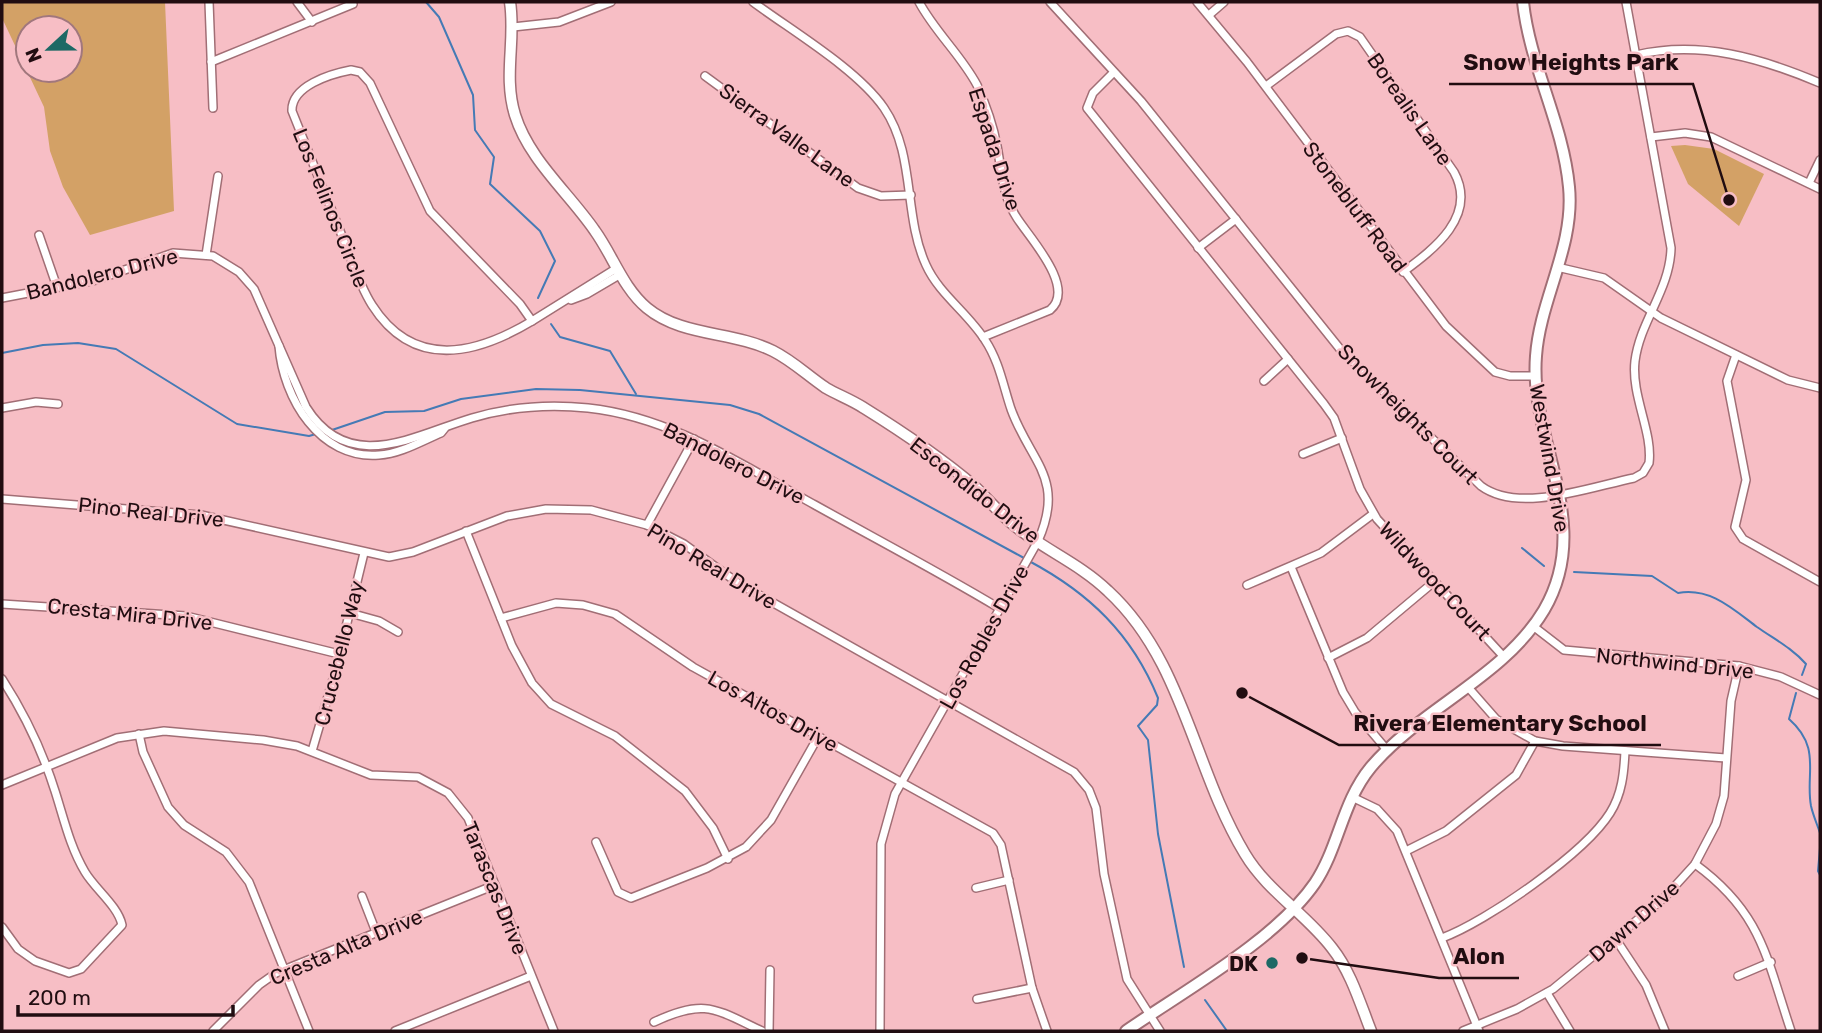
<svg xmlns="http://www.w3.org/2000/svg" width="1822" height="1033" font-family="Rubik,sans-serif">
<rect width="100%" height="100%" fill="#f7bec5"/>
<g fill="#d3a166" fill-rule="evenodd">
<path d="M2,2H165L174,211L90,235L63,187L50,151L44,107L2,18ZM28,28H70V70H28Z"/>
<polygon points="1685,145 1714,149 1764,174 1739,226 1688,184 1671,146"/>
</g>
<g fill="none" stroke-linecap="round" stroke-linejoin="round">
<g stroke="#457ab5" stroke-width="2">
<polyline points="426,2 439,17 473,95 475,130 494,157 490,184 540,231 555,261 538,298"/>
<polyline points="551,324 560,337 610,351 636,394"/>
<polyline points="2,353 43,345 78,343 116,349 237,424 309,436 316,434"/>
<polyline points="332,430 385,412 424,411 461,399 536,389 580,390 730,405 759,414 1024,558"/>
<polyline points="1522,548 1544,566"/>
<path d="M1029,561C1089,593 1132,634 1158,698L1157,705L1138,726L1148,740L1158,834L1184,967"/>
<path d="M1574,572L1652,576L1678,593C1710,587 1733,609 1757,627C1774,639 1792,648 1806,664L1802,675"/>
<path d="M1796,693L1789,719C1822,748 1805,774 1811,806C1813,815 1817,824 1820,833"/>
<polyline points="1820,848 1818,871 1820,875"/>
<polyline points="1205,1000 1227,1031"/>
</g>
<g stroke="#a16e75" stroke-width="10">
<g id="minor">
<polyline points="209,2 213,108"/>
<polyline points="297,2 312,22"/>
<path d="M753,2C792,31 857,69 884,108C916,155 903,215 926,265C939,294 968,313 985,340C999,361 1003,385 1011,409C1030,462 1066,478 1038,541L895,794L881,844L880,1031"/>
<path d="M919,2C935,32 961,55 977,85C986,105 993,125 997,146C1002,172 1002,195 1017,218C1029,237 1077,288 1050,310L983,337"/>
<path d="M1050,2L1141,101L1340,349L1481,486C1519,514 1590,487 1634,478L1643,473L1649,463C1653,432 1631,396 1635,361C1640,321 1670,290 1671,248L1626,2"/>
<polyline points="1197,2 1247,62 1446,326 1495,372 1510,376 1536,376"/>
<polyline points="1209,15 1224,2"/>
<polyline points="513,27 559,22 611,2"/>
<path d="M1636,55C1700,40 1761,58 1820,83"/>
<polyline points="211,62 353,4"/>
<path d="M351,70L360,72L370,83L430,211L520,304L532,321C477,354 414,371 372,305C358,283 350,255 340,231C324,191 308,151 292,111C291,86 330,74 351,70Z"/>
<polyline points="1113,73 1093,93 1087,108 1324,404 1334,418 1360,489 1377,519 1503,656"/>
<polyline points="705,76 858,188 881,196 911,195"/>
<path d="M1266,86L1336,34L1348,31L1360,37L1454,172C1478,216 1434,249 1403,272"/>
<polyline points="1651,137 1685,133 1711,137 1820,189"/>
<polyline points="1809,183 1820,160"/>
<polyline points="39,235 57,287"/>
<polyline points="1198,248 1236,219"/>
<polyline points="206,255 218,176"/>
<polyline points="1557,267 1604,278 1661,318 1788,380 1820,388"/>
<path d="M2,298L96,280L173,253L213,256L239,272L254,289L306,407C349,476 415,435 472,418C509,407 550,404 588,408C672,417 742,465 815,505C876,539 939,572 999,608"/>
<polyline points="571,300 587,294 621,274"/>
<polyline points="532,321 617,268"/>
<path d="M279,346C283,398 320,460 379,455C400,454 422,441 441,433L445,428"/>
<polyline points="1736,355 1727,381 1746,480 1735,527 1743,539 1820,582"/>
<polyline points="1264,381 1288,359"/>
<polyline points="2,408 36,402 58,404"/>
<polyline points="1303,454 1342,438"/>
<polyline points="2,499 201,515 389,557 413,552 507,516 546,509 591,510 647,525 684,544 738,583 1074,772 1089,790 1096,808 1104,874 1127,979 1160,1031"/>
<polyline points="647,525 694,439"/>
<polyline points="466,531 512,646 532,683 551,704 615,736 685,791 713,828 728,859"/>
<polyline points="1291,567 1343,692 1355,712 1387,750"/>
<polyline points="1247,585 1321,553 1373,514"/>
<polyline points="2,604 186,616 339,654"/>
<polyline points="350,613 379,621 398,632"/>
<polyline points="501,618 556,603 583,605 615,614 693,667 993,833 1001,845 1032,988 1047,1031"/>
<polyline points="1533,626 1564,650 1739,666 1781,677 1820,695"/>
<polyline points="1328,658 1367,638 1435,581"/>
<path d="M2,679C24,713 43,753 55,791C64,819 70,847 85,872C95,889 118,906 122,925L81,969L69,973L35,961L18,949L2,927"/>
<polyline points="1467,686 1496,719 1535,741 1563,746 1726,758"/>
<polyline points="139,734 143,752 168,807 184,825 226,852 249,882 309,1031"/>
<polyline points="312,751 334,676 364,553"/>
<polyline points="2,785 117,738 164,731 263,740 297,746 371,775 418,777 448,793 468,818 554,1031"/>
<polyline points="1352,797 1377,809 1397,831 1479,1031"/>
<polyline points="596,842 618,892 631,898 707,868 746,847 771,820 818,737"/>
<polyline points="1406,851 1446,831 1516,775 1535,741"/>
<path d="M1695,864C1762,913 1766,957 1791,1031"/>
<polyline points="976,888 1009,880"/>
<polyline points="362,896 376,932"/>
<path d="M1442,938C1486,922 1585,853 1610,813C1622,794 1624,773 1625,751"/>
<polyline points="1615,938 1646,985 1665,1031"/>
<polyline points="1738,976 1771,962"/>
<polyline points="1547,993 1570,1031"/>
<polyline points="977,999 1032,988"/>
<path d="M654,1022C705,998 715,1009 762,1031"/>
<polyline points="213,1031 259,985 276,973 495,885"/>
<polyline points="395,1031 531,976"/>
<polyline points="769,1031 770,970"/>
<polyline points="1463,1031 1517,1009 1553,989 1664,898 1695,864 1716,824 1724,796 1731,701 1739,666"/>
</g>
</g>
<g stroke="#a16e75" stroke-width="13">
<path id="tertiary" d="M510,2C516,40 503,76 515,115C529,160 569,193 595,231C613,256 623,288 647,308C682,337 733,331 773,351C793,361 808,376 826,388C838,395 852,400 864,408C901,431 941,458 974,486C988,499 1000,514 1015,526C1045,550 1080,564 1108,591C1184,661 1193,768 1245,854C1267,891 1306,914 1332,948C1351,972 1360,1003 1371,1031"/>
</g>
<g stroke="#a16e75" stroke-width="14">
<path id="secondary" d="M1126,1031C1184,991 1276,940 1315,883C1339,847 1342,802 1371,767C1421,708 1504,677 1544,610C1595,522 1529,444 1536,356C1540,299 1575,246 1569,187C1563,123 1530,66 1523,2"/>
</g>
<use href="#minor" stroke="#fff" stroke-width="7"/>
<use href="#tertiary" stroke="#fff" stroke-width="10"/>
<use href="#secondary" stroke="#fff" stroke-width="10"/>
</g>
<circle fill="#1d6965" stroke="#f7bec5" stroke-width="2.5" cx="1272" cy="963" r="7"/>
<g text-anchor="middle" dominant-baseline="central" stroke-width="5" stroke-linejoin="round" paint-order="stroke">
<g font-size="21" fill="#210d11" stroke="#f7bec5">
<text transform="translate(1410 109) rotate(55)">Borealis Lane</text>
<text transform="translate(787 135) rotate(36)">Sierra Valle Lane</text>
<text transform="translate(995 149) rotate(72)">Espada Drive</text>
<text transform="translate(1355 207) rotate(53)">Stonebluff Road</text>
<text transform="translate(331 208) rotate(68)">Los Felinos Circle</text>
<text transform="translate(102 274) rotate(-14)">Bandolero Drive</text>
<text transform="translate(1408 414) rotate(45)">Snowheights Court</text>
<text transform="translate(1550 458) rotate(80)">Westwind Drive</text>
<text transform="translate(734 463) rotate(27)">Bandolero Drive</text>
<text transform="translate(975 490) rotate(38)">Escondido Drive</text>
<text transform="translate(151 512) rotate(6)">Pino Real Drive</text>
<text transform="translate(712 566) rotate(31)">Pino Real Drive</text>
<text transform="translate(1435 581) rotate(47)">Wildwood Court</text>
<text transform="translate(130 614) rotate(6)">Cresta Mira Drive</text>
<text transform="translate(984 637) rotate(-61)">Los Robles Drive</text>
<text transform="translate(339 653) rotate(-76)">Crucebello Way</text>
<text transform="translate(1675 663) rotate(6)">Northwind Drive</text>
<text transform="translate(773 711) rotate(29)">Los Altos Drive</text>
<text transform="translate(495 888) rotate(68)">Tarascas Drive</text>
<text transform="translate(1634 921) rotate(-41)">Dawn Drive</text>
<text transform="translate(346 947) rotate(-23)">Cresta Alta Drive</text>
</g>
<g font-size="21" font-weight="bold" fill="#210d11" stroke="#f7bec5" text-anchor="end">
<text x="1258" y="963">DK</text>
</g>
</g>
<path fill="none" stroke="#210d11" stroke-width="2.5" d="M1729 200L1693 84H1449M1242 693L1339 745H1661M1302 958L1439 978H1519"/>
<g fill="#210d11" stroke="#f7bec5" stroke-width="2.5">
<circle cx="1729" cy="200" r="7"/>
<circle cx="1242" cy="693" r="7"/>
<circle cx="1302" cy="958" r="7"/>
</g>
<g font-size="23" text-anchor="middle" font-weight="bold" fill="#210d11" stroke="#f7bec5" stroke-width="5" stroke-linejoin="round" paint-order="stroke">
<text x="1571" y="70">Snow Heights Park</text>
<text x="1500" y="731">Rivera Elementary School</text>
<text x="1479" y="964">Alon</text>
</g>
<rect width="1822" height="1033" fill="none" stroke="#210d11" stroke-width="7"/>
<g transform="translate(49 49) rotate(248)"><circle r="33" fill="#f7bec5" stroke="#a1777d" stroke-width="2"/>
<path d="M0-5L12 26L0 18L-12 26Z" fill="#1d6965"/>
<text y="-10" font-size="19" font-weight="bold" text-anchor="middle" fill="#210d11">N</text>
</g>
<path d="M18 1005v10h215v-10" fill="none" stroke="#210d11" stroke-width="3.5"/>
<text x="28" y="1005" font-size="21" fill="#210d11" stroke="#f7bec5" stroke-width="5" paint-order="stroke">200 m</text>
</svg>
